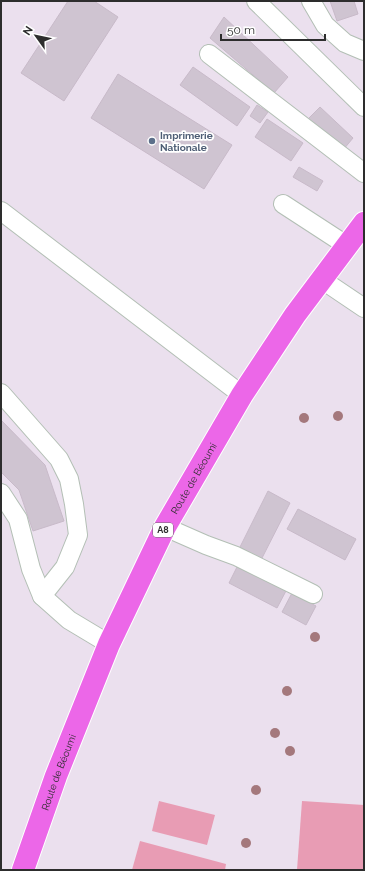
<svg xmlns="http://www.w3.org/2000/svg" width="365" height="871" font-family="Raleway,sans-serif">
<rect width="100%" height="100%" fill="#ebe0ee"/>
<g fill="#e89cb4">
<polygon points="159,801 215,815 207,845 152,831"/>
<polygon points="302,801 364,805 364,870 297,870"/>
<polygon points="140,841 226,864 225,870 132,870"/>
</g>
<g fill="#cfc4d1" stroke="#c8bac9">
<polygon points="68,1 94,1 118,17 64,101 21,73"/>
<polygon points="330,1 354,1 358,14 337,21"/>
<polygon points="224,17 288,77 274,93 210,38"/>
<polygon points="193,67 250,107 237,126 180,85"/>
<polygon points="118,74 232,145 204,189 91,118"/>
<polygon points="257,105 268,112 260,123 250,116"/>
<polygon points="320,107 353,138 343,150 308,119"/>
<polygon points="267,119 303,143 291,161 255,137"/>
<polygon points="299,167 323,181 317,191 293,177"/>
<polygon points="1,420 45,465 64,521 33,531 19,490 1,472"/>
<polygon points="268,491 290,503 261,560 239,549"/>
<polygon points="298,509 356,539 345,560 287,529"/>
<polygon points="239,563 287,589 277,608 229,583"/>
<polygon points="292,593 316,606 306,625 282,612"/>
</g>
<g fill="none" stroke-linecap="round" stroke-linejoin="round">
<g stroke="#b3bfb5" stroke-width="20">
<g id="minor">
<polyline points="256,1 364,107"/>
<polyline points="311,1 325,25 345,43 364,51"/>
<polyline points="209,54 364,173"/>
<polyline points="283,204 346,245"/>
<polyline points="1,211 242,395"/>
<polyline points="321,279 364,308"/>
<polyline points="1,393 59,459 69,479 74,504 78,535 65,567 42,596"/>
<polyline points="1,493 18,519 31,569 42,596 69,620 109,644"/>
<polyline points="165,527 206,545 236,556 313,594"/>
</g>
</g>
<g stroke="#fff" stroke-width="24">
<g id="major">
<path id="s1" d="M23,870L56,776L109,644L165,527L242,395L295,315L364,223"/>
</g>
</g>
<use href="#minor" stroke="#fff" stroke-width="18"/>
<use href="#major" stroke="#ec67e8" stroke-width="22"/>
</g>
<g fill="#a4787c">
<circle cx="338" cy="416" r="5"/>
<circle cx="304" cy="418" r="5"/>
<circle cx="315" cy="637" r="5"/>
<circle cx="287" cy="691" r="5"/>
<circle cx="275" cy="733" r="5"/>
<circle cx="290" cy="751" r="5"/>
<circle cx="256" cy="790" r="5"/>
<circle cx="246" cy="843" r="5"/>
</g>
<circle fill="#5c6f8a" stroke="#fff" stroke-width="1.5" cx="152" cy="141" r="4"/>
<g text-anchor="middle" dominant-baseline="central" stroke-width="3.5" stroke-linejoin="round" paint-order="stroke">
<rect fill="#fff" stroke="#6c6c6c" stroke-width="1" x="153" y="523" width="20" height="14" rx="3"/>
<g font-size="9" font-weight="bold" fill="#2d2d2d">
<text x="163" y="530">A8</text>
</g>
<g font-size="10" font-weight="bold" fill="#4e5e75" stroke="#fff" text-anchor="start">
<text x="160" y="135">Imprimerie<tspan x="160" dy="12">Nationale</tspan></text>
</g>
<g font-size="10" fill="#2d2d2d" stroke="#fff">
<text stroke="none"><textPath href="#s1" startOffset="428">Route de Béoumi</textPath></text>
<text stroke="none"><textPath href="#s1" startOffset="104">Route de Béoumi</textPath></text>
</g>
</g>
<rect width="365" height="871" fill="none" stroke="#2d2d2d" stroke-width="4"/>
<g transform="translate(36 36) rotate(303)" stroke="#ffffff" stroke-width="3" paint-order="stroke">
<path d="M0-3L7 15L0 10L-7 15Z" fill="#2d2d2d"/>
<text y="-6" font-size="11" font-weight="bold" text-anchor="middle" fill="#2d2d2d">N</text>
</g>
<path d="M221 34v6h104v-6" fill="none" stroke="#2d2d2d" stroke-width="2"/>
<text x="227" y="34" font-size="12" fill="#2d2d2d" stroke="#ffffff" stroke-width="3" paint-order="stroke">50 m</text>
</svg>
